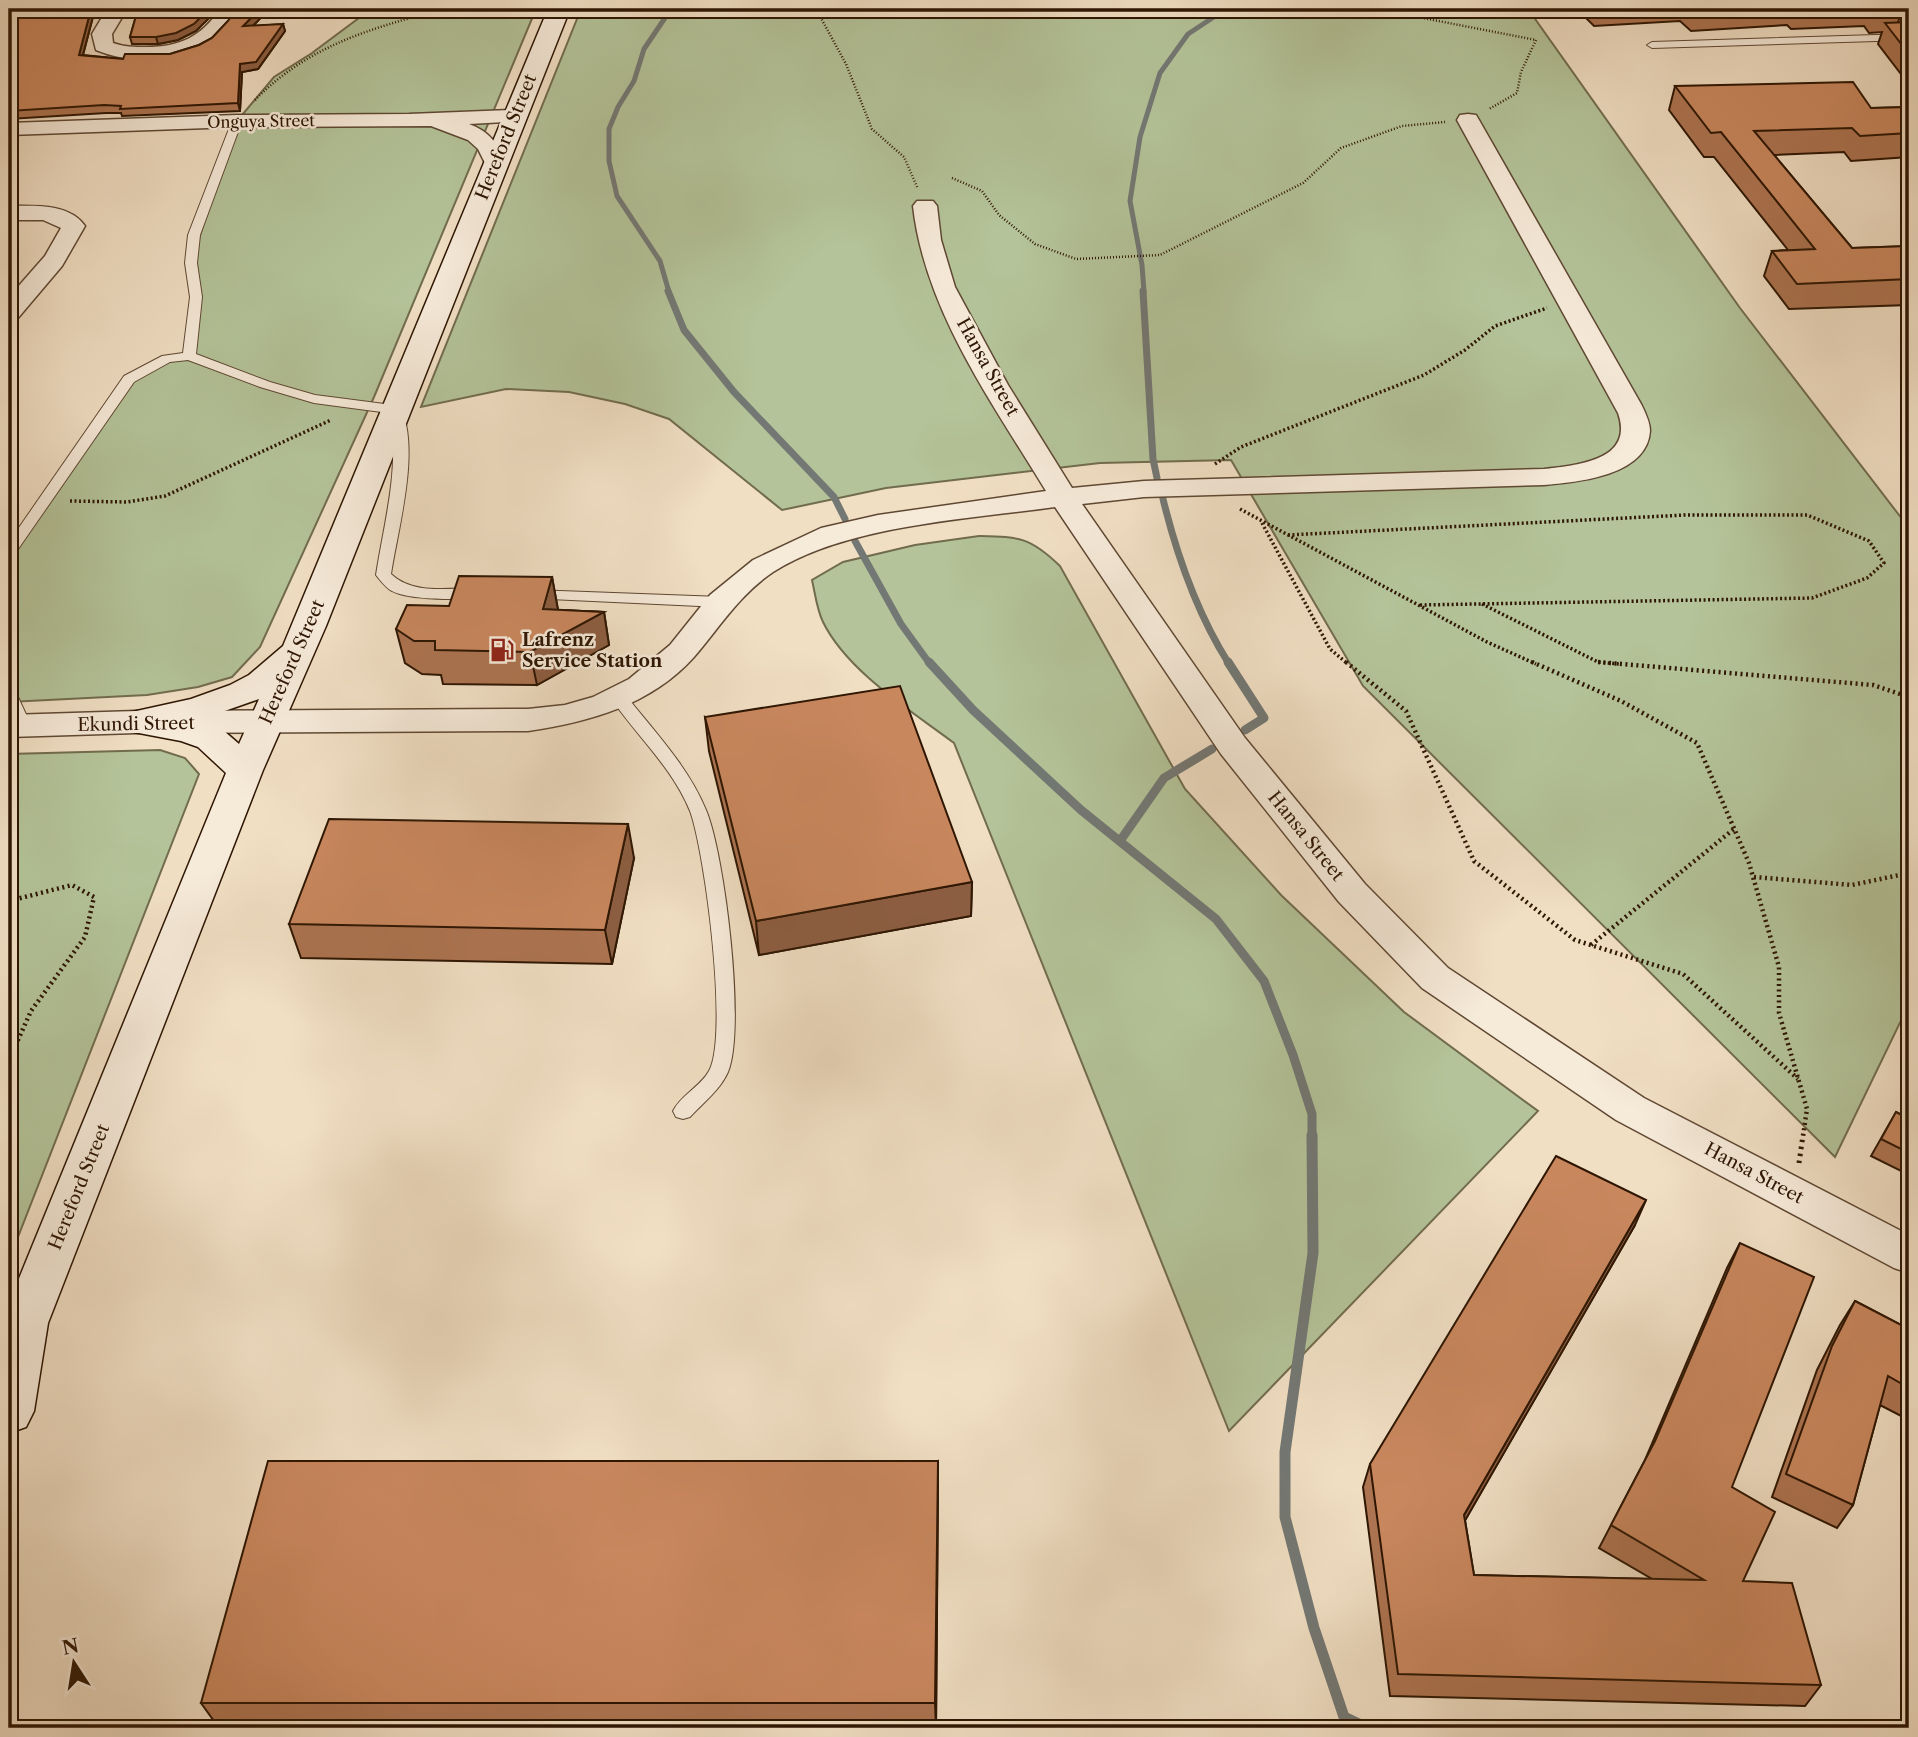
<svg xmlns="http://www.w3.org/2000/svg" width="1918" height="1737" font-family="'Libre Caslon Text',serif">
<rect width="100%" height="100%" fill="#f1dfc4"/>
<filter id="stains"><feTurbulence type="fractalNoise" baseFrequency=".00286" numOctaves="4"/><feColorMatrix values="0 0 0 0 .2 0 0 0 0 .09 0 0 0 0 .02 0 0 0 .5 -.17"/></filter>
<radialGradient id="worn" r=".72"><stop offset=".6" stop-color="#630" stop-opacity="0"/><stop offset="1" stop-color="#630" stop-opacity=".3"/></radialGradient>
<g fill="#b4c399" stroke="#716c4e" stroke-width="2">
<polygon points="371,9 536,9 374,397 260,647 232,677 198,687 147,695 9,702 9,551 129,379 152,365 189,355 191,263 237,121 274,77 312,53"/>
<polygon points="581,9 1528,9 1740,308 1909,528 1909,1004 1835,1157 1363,686 1231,460 1100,463 886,488 782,510 669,419 625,404 569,392 506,389 421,407"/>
<path d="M979,536C1020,537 1030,537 1060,566L1185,789L1281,895L1404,1012L1538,1111L1229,1431L954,743C910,710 847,671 823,622C817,610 815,593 812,580L843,562L915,545Z"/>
<polygon points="160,750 185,758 199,774 9,1260 9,754"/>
</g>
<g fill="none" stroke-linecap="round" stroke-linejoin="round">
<g stroke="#737874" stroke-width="5">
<polyline points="669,292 660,261 617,196 609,161 609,129 618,107 634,81 644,49 671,9"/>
<polyline points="1144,292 1142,265 1130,201 1140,137 1160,73 1188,34 1226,9"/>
</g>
<g stroke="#737874" stroke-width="7">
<polyline points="668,291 684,330 734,392 834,497 845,519"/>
<polyline points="1143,291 1153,459 1157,478"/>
<path d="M1163,499C1177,556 1198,615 1229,664"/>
<polyline points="855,541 901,624 930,664"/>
</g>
<g stroke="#737874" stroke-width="9">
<polyline points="929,662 973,710 1081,810 1216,919 1264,981 1293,1055 1312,1114 1312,1136"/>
<polyline points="1228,662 1264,718 1245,730"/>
<polyline points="1120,841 1164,778 1212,749"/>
</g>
<polyline stroke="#737874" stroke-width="11" points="1312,1135 1313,1253 1285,1452 1285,1517 1314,1628 1344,1717 1367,1728"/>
<g stroke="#5f4833" stroke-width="2">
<g id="service">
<polygon points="1909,34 1909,40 1652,48 1647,45 1652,42"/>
<path d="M237,118L242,121L200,235L197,263L202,297L196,354L270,382L315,395L400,406C421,449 398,528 391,574C413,595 448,588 477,588L482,590L485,593L482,596C464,601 408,600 392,591C386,588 380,580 376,575C384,522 401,466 389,413L314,403L260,387L188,360L170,362L134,382L14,555L9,556V542L124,376L162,356L183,353L190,297L185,263L188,235L232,121Z"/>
<polygon points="533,590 721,597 729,602 721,607 528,598 525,595"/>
<path d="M9,690L17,695L31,725L29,729L23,730C7,725 8,704 9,690Z"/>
<path d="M618,692L624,693C653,730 688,766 706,810C725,855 746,1029 728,1072C720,1090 703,1103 690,1117L683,1119L676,1117L673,1111C681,1095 700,1087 709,1071C729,1035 705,852 690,811C672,767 636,735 610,697Z"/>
</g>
</g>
<g stroke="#5f4833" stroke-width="3">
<g id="minor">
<path d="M107,9H127L112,34L113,43C124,47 134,47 146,47C180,47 201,37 220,9H240C232,21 224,34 212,43C183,65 129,64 96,50L92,34Z"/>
<path d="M513,110L521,111L524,116L521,121L469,124C489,131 499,145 507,164L504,169H488L478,149L468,140L431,126L237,127L9,135V123L237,115L409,114Z"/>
<path d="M1468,114L1476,115L1479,120L1641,404C1645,412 1650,422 1650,431C1647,476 1578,482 1544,485L1144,497L1082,504L1245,738L1365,884L1448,968L1644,1098L1909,1235V1273L1894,1268L1616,1120L1422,988L1339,902L1221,754L1055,507C970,519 846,525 773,572C740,594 719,628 694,657C651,705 589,722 528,731L136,733L9,737V715L136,711L528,709L565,705L593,697L629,679L670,645L710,595L753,560L821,528L878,515L1046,491C992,402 925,311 913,206L917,201H933L937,206L941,240L955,287L1008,385L1072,488L1144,481L1544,469C1576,465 1635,461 1618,413L1457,120L1460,115Z"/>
<path d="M9,206C34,206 69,203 85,226L62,266L18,318L9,320V297L45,256L61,228L43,220H9Z"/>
</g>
</g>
<g stroke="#2e1603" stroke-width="3">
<path id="secondary" d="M548,9H570L326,626L263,770L48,1323L34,1411L26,1427L9,1433V1303L226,773L198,747L181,741L123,730L118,722L123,714L191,699L230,685L249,675L283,646ZM259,699L239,744L224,731L196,721Z"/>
</g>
<g stroke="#2e1603" stroke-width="2.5" stroke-dasharray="1 2" stroke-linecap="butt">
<polyline points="752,9 771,14 820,17 1052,15"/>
<polyline points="816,9 846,64 872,129 904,157 918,189"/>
<polyline points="1377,9 1536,40 1521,72 1517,93 1489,109"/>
<path d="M255,100C309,45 370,29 442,9"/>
<polyline points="952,178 982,191 999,215 1035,244 1076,259 1160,255 1303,183 1341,148 1402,126 1445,122"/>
</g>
<g stroke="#2e1603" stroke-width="3.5" stroke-dasharray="2 2.5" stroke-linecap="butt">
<polyline points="1215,464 1241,447 1424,375 1465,350 1495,326 1547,308"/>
<polyline points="70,501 127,502 165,496 331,420"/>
<polyline points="1240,509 1487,642 1536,664"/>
<polyline points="1262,523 1330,649 1348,664"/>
<polyline points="1288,535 1685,515 1807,515 1869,541 1884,563 1867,578 1812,598 1420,605"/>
<polyline points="1482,604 1598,662 1619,664"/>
</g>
<g stroke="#2e1603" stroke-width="4.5" stroke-dasharray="2 3.5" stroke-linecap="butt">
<polyline points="1346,662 1406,711 1474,861 1575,940 1683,974 1798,1079"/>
<polyline points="1532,662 1621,701 1697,743 1749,863 1779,967 1779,1013 1807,1109 1803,1136"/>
<polyline points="1598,662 1873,685 1909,697"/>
<polyline points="1754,877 1852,885 1909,873"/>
<polyline points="9,901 72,885 94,897 85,937 31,1011 9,1060"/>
<polyline points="1591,945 1734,829"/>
</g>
<polyline stroke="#2e1603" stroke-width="5" stroke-dasharray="2.5 4.5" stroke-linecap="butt" points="1799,1163 1803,1135"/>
<use href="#service" fill="#f6ead9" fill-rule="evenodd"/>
<use href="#minor" fill="#f6ead9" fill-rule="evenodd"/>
<use href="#secondary" fill="#f6ead9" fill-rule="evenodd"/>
</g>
<g fill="#ad7451" stroke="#2e1603" stroke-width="2">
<polygon points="13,9 95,9 83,55 123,59 170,54 199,45 212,38 228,21 269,9 253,26 283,24 285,31 258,69 242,72 240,111 122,116 121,113 106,113 9,119 9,34 20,15"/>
<polygon points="138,9 218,9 196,31 178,40 158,44 132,44 130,37"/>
<polygon points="1577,9 1903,9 1898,22 1909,22 1909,78 1904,78 1878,44 1882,32 1869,33 1864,26 1791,29 1787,25 1691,31 1680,21 1594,26"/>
<polygon points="1675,86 1871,108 1909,107 1909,157 1851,161 1844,152 1774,155 1852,248 1909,246 1909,305 1789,309 1764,276 1772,251 1788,250 1714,157 1704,157 1669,110"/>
<polygon points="1909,177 1909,208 1901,199"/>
<polygon points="552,577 558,610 604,612 609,645 537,685 443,684 441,675 422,674 405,663 396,629 449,606"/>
<polygon points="705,717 972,882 971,916 759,955 709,751"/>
<polygon points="634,858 612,964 301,958 289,924"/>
<polygon points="1896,1112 1909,1119 1909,1175 1871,1156"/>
<polygon points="1635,1225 1465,1520 1474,1575 1652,1579 1599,1548 1645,1460 1727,1268 1740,1243 1732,1487 1743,1581 1821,1685 1805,1706 1390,1696 1363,1487 1370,1464"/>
<polygon points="1855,1301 1909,1329 1909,1420 1880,1405 1853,1505 1837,1528 1772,1497 1817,1370 1840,1325"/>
<polygon points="938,1461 936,1728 219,1728 201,1703"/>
</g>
<g fill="#8d5e42" stroke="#2e1603" stroke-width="2">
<polygon points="91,9 95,9 81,62 79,55"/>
<polygon points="209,9 218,9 196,31 178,40 158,44 156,37"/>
<polygon points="260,9 269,9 245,34 243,26"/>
<polygon points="283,24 285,31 258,69 242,72 240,111 238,103 240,64"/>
<polygon points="552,577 558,610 604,612 609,645 537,685 530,652"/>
<polygon points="628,824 634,858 612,964 605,930"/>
<polygon points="972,882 971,916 759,955 756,921"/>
<polygon points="1646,1200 1635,1225 1455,1538 1464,1515"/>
<polygon points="938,1461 938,1492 936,1728 935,1703"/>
</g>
<g fill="#c9875e" stroke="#2e1603" stroke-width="2">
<polygon points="18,9 91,9 79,55 123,59 125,54 170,54 199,45 212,38 228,21 236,9 260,9 243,26 283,24 256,62 240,64 238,103 120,109 121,106 104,105 9,111 9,34 21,13"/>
<polygon points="138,9 209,9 194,24 176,33 156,37 130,37"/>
<polygon points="1909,22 1909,54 1885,23"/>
<polygon points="1853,82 1871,108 1909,107 1909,133 1860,136 1852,128 1754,131 1852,248 1909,246 1909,279 1797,284 1772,251 1815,249 1721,132 1711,133 1675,86"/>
<polygon points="459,576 552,577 543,609 604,612 530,652 435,650 435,641 414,641 396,629 407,605 449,606"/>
<polygon points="900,686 972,882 756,921 705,717"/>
<polygon points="329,819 628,824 605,930 289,924"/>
<polygon points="1896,1112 1909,1119 1909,1153 1881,1139"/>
<polygon points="1556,1156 1646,1200 1464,1515 1474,1575 1704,1580 1611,1525 1655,1441 1740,1243 1814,1277 1732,1487 1775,1512 1743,1581 1792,1583 1821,1685 1398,1674 1370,1464"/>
<polygon points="1855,1301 1909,1329 1909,1388 1888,1376 1853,1505 1786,1474 1832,1346"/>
<polygon points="268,1461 938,1461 935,1703 201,1703"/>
</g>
<defs>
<g id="fuel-bare" transform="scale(1.89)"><path d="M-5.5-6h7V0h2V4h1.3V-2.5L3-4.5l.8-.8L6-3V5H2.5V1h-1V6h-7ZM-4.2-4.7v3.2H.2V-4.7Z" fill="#8f2418" stroke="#f6ead9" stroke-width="2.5" paint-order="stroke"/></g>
</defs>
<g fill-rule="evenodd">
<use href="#fuel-bare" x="502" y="650"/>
</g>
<g text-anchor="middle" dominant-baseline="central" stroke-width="5" stroke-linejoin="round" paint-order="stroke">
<g font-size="16" fill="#2e1603" stroke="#f6ead9">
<text transform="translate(261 121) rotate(-1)">Onguya Street</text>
</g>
<g font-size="18" fill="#2e1603" stroke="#f6ead9">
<text transform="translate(506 137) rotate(-68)">Hereford Street</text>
<text transform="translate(988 367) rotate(61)">Hansa Street</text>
<text transform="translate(292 662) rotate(-66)">Hereford Street</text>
<text transform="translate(136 724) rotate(-1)">Ekundi Street</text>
<text transform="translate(1306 836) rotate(51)">Hansa Street</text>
<text transform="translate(1754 1173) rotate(28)">Hansa Street</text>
<text transform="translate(79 1187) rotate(-68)">Hereford Street</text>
</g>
<g font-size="18" font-weight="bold" fill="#2e1603" stroke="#f6ead9" text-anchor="start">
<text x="522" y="640">Lafrenz<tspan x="522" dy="21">Service Station</tspan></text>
</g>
</g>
<rect width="1918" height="1737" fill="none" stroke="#f1dfc4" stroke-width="35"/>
<rect x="10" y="10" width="1897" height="1716" fill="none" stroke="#2e1603" stroke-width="3.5"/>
<rect x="18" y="18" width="1883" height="1702" fill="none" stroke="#2e1603" stroke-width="2"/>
<g transform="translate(74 1663) rotate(348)" stroke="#f6ead9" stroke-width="5" paint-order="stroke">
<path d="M0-5L12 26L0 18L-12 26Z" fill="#2e1603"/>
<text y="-10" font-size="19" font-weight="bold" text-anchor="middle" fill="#2e1603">N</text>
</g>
<rect width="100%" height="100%" filter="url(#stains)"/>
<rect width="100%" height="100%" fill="url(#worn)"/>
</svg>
